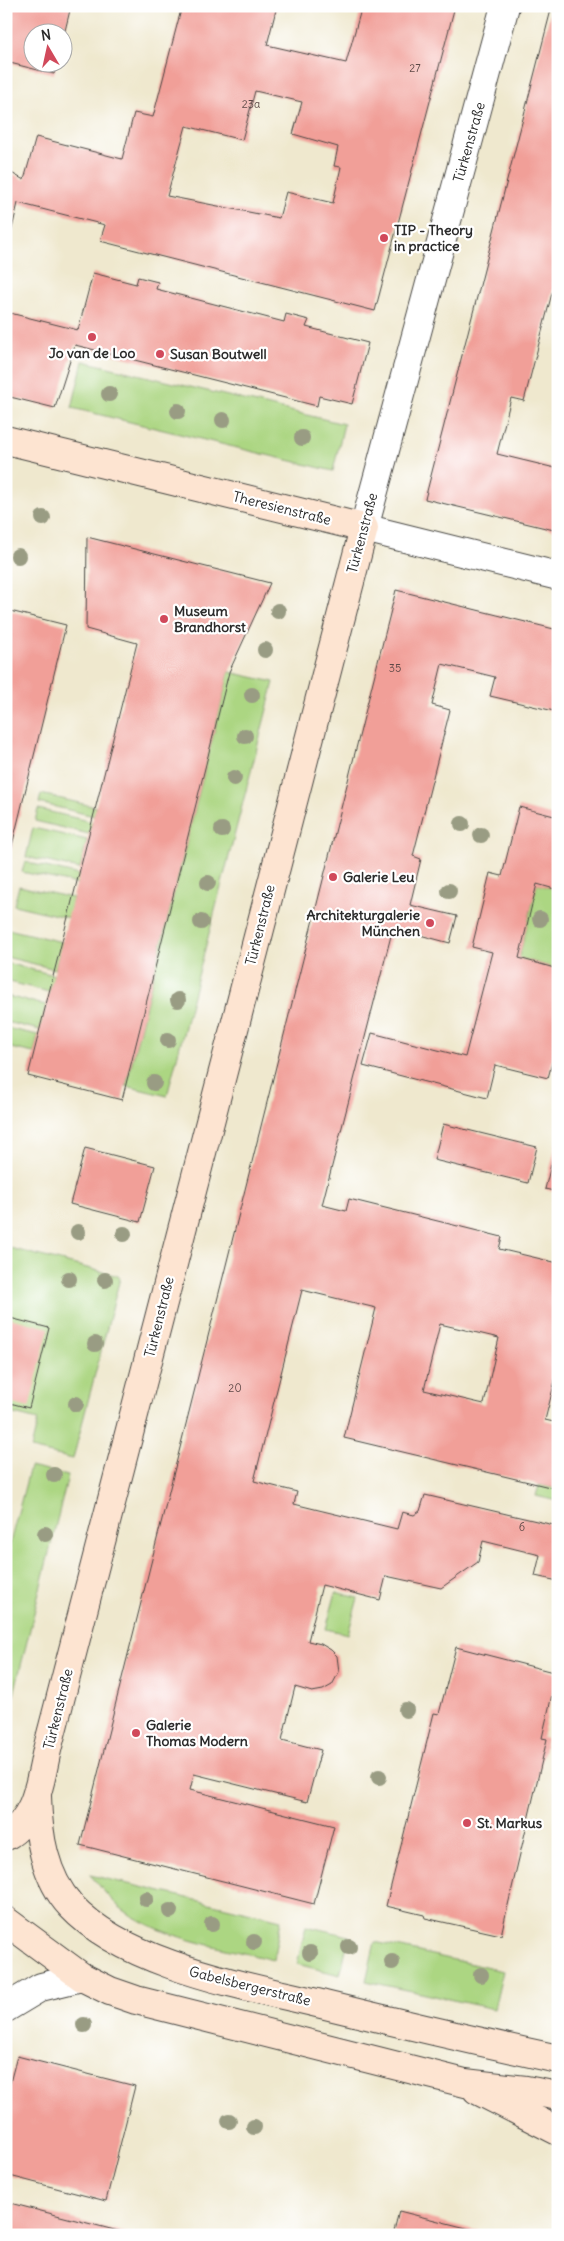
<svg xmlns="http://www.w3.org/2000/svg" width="564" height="2241" font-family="Delius,sans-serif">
<rect width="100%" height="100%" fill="#fff"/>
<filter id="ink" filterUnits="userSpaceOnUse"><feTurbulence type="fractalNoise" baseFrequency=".02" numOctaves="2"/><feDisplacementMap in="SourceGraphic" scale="10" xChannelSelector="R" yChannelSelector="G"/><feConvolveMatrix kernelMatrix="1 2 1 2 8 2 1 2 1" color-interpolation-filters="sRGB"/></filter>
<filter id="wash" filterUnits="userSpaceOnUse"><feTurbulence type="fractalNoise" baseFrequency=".0096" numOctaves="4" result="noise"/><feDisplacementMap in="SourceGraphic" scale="20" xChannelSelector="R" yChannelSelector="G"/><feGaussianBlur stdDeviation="1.12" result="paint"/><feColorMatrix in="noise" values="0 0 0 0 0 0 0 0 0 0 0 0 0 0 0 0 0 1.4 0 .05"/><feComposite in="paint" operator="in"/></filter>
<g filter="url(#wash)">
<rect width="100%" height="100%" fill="#efe8ce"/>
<g fill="#acd682" stroke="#6c8056">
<polygon points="83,361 344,424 333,471 72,408"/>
<polygon points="229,672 274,682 167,1096 126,1086"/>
<polygon points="41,794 96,807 94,816 39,803"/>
<polygon points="38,809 92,822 89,834 35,821"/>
<polygon points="33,828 87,840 80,869 26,857"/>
<polygon points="25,862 79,875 77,884 22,872"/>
<polygon points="537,884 558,890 558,969 519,958"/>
<polygon points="19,886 73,898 69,918 14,905"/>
<polygon points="8,929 62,942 55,969 6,957"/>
<polygon points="6,963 54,975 49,992 6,981"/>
<polygon points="6,996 46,1005 40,1030 6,1022"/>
<polygon points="6,1028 38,1035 34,1053 6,1047"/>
<polygon points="6,1247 118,1276 120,1278 73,1459 31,1449 38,1420 6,1412"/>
<polygon points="30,1467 68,1476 6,1726 6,1558"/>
<polygon points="539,1485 558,1489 558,1501 536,1496"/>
<polygon points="336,1592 358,1598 348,1634 326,1629"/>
<path d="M90,1875L281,1920L273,1960C226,1948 152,1937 116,1904C106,1895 99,1884 90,1875Z"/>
<polygon points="306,1926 349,1936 340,1975 297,1964"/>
<polygon points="375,1942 503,1971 494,2009 366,1981"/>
</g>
<g id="blocks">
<g fill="#f19f98" fill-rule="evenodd">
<polygon points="6,6 71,6 63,39 62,32 32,32 32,62 57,62 54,74 6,62"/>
<path d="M182,6H277L267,45L346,63L362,6H455L375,311L100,241L105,225L18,203L8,246L6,245V170L24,180L36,137L122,159L134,113L153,117ZM255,91L302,102L293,134L338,147L334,166L341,167L333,203L286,192L279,218L167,196L186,126L242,140Z"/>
<polygon points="552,6 558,6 558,270 524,401 511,398 497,454 555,468 558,459 558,531 425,499"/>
<polygon points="93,273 136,284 138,277 158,282 156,289 284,322 286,314 309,320 306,327 368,343 352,404 319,396 317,406 75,345 55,408 6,396 6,312 78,330"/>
<polygon points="87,537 270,583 229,672 122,1100 28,1076 137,643 86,629"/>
<path d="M396,590L558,630V712L490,696L495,677L442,664L432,705L450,710L413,856L421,859L410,905L457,916L450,943L393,928L322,1205L346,1211L349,1199L502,1237L499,1249L558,1263V1343L555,1351L558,1352V1369L545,1420L558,1423V1489L344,1438L376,1308L302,1290L254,1481L297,1492L294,1504L397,1529L402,1512L414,1515L420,1511L425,1495L558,1526V1581L535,1576L540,1555L483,1541L478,1562L441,1588L386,1576L380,1600L322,1585L308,1641L321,1644L331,1650L337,1656L339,1672L332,1685L323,1690L312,1692L295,1687L282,1740L321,1750L307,1802L194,1774L190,1790L334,1826L314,1904L80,1845ZM440,1324L499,1338L484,1404L424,1390Z"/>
<polygon points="6,610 66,625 7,866 6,866"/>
<polygon points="519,807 558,817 558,890 537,884 519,958 558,969 558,1040 548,1078 495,1065 487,1098 363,1066 372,1033 465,1057 492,952 472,947 490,873 502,876"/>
<polygon points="443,1124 537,1147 528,1183 434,1160"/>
<polygon points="557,1141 558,1141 558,1192 545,1189"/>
<polygon points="85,1148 155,1166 140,1222 70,1204"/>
<polygon points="6,1317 49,1328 29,1408 6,1402"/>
<polygon points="456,1647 557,1673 542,1738 547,1739 501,1935 425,1918 424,1915 386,1906 434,1713 439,1714"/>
<polygon points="17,2056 135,2086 106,2201 6,2175 6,2098"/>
<polygon points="6,2202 130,2234 130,2235 6,2235"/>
<polygon points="399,2211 490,2234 490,2235 393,2235"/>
</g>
</g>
</g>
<g filter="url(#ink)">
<use href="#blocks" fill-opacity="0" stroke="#484743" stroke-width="1"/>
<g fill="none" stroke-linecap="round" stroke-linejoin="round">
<g stroke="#484743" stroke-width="30">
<g id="street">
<polyline points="505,6 364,528 558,576"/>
<polyline points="6,2008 41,1987 82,1977"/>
</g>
</g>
<g stroke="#484743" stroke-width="30">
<g id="secondary">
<path d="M6,440L364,528L47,1750C40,1780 37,1819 6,1836"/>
<path d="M37,1796C38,1834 44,1877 71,1906C127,1966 248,1986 325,2005C403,2024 480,2042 558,2059"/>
<polyline points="6,1921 82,1977 110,1991 136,2000 465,2083 526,2090 558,2096"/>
<polyline points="477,2090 558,2131"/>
</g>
</g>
<use href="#street" stroke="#fff" stroke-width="28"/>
<use href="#secondary" stroke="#fde4d1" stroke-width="28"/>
</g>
<g fill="#999c83">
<circle cx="109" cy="394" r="8"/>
<circle cx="178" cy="411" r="8"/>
<circle cx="223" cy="420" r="8"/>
<circle cx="302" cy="438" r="8"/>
<circle cx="43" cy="518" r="8"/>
<circle cx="18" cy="556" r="8"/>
<circle cx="278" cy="611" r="8"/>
<circle cx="265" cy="650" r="8"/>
<circle cx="252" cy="695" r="8"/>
<circle cx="245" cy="736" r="8"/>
<circle cx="234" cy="778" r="8"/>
<circle cx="462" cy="824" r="8"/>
<circle cx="222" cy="830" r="8"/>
<circle cx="481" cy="835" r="8"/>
<circle cx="208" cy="883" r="8"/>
<circle cx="449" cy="891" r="8"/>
<circle cx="540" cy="919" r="8"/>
<circle cx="201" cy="922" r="8"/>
<circle cx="178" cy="1000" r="8"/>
<circle cx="168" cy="1040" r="8"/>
<circle cx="154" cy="1083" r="8"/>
<circle cx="78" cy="1232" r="8"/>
<circle cx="124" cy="1234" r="8"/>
<circle cx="69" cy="1279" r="8"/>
<circle cx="105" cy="1280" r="8"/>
<circle cx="95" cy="1344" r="8"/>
<circle cx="76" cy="1404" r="8"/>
<circle cx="54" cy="1475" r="8"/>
<circle cx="45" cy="1534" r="8"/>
<circle cx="406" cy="1710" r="8"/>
<circle cx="379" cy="1777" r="8"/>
<circle cx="146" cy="1899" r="8"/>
<circle cx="170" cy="1911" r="8"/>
<circle cx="212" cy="1924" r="8"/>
<circle cx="254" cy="1942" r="8"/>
<circle cx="349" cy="1947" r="8"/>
<circle cx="310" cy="1953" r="8"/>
<circle cx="392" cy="1962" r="8"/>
<circle cx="481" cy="1975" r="8"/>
<circle cx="84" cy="2025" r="8"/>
<circle cx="229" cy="2121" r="8"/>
<circle cx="254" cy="2127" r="8"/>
</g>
</g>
<g fill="#d1495b" stroke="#fff" stroke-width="2">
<circle cx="384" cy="238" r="5"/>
<circle cx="92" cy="337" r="5"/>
<circle cx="160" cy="354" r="5"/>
<circle cx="164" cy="619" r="5"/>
<circle cx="333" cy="877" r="5"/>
<circle cx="430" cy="923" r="5"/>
<circle cx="136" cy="1733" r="5"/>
<circle cx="467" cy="1823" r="5"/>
</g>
<g text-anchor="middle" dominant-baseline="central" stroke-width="4.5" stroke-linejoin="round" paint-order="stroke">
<g font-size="11" fill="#5c4846">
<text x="415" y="68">27</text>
<text x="251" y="104">23a</text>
<text x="395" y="668">35</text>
<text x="235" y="1388">20</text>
<text x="522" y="1527">6</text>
</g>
<g font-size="14" fill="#2b2b2b" stroke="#fff">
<text transform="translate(469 142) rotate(-74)">Türkenstraße</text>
<text transform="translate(282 508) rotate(14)">Theresienstraße</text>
<text transform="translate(362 533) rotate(-75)">Türkenstraße</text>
<text transform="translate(260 925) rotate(-76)">Türkenstraße</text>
<text transform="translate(159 1317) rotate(-76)">Türkenstraße</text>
<text transform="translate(58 1709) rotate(-76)">Türkenstraße</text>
<text transform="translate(250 1986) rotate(14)">Gabelsbergerstraße</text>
</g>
<g font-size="14" font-weight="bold" fill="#2b2b2b" stroke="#fff" text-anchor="start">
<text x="394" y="230">TIP - Theory<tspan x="394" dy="16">in practice</tspan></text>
<text x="92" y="353" text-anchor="middle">Jo van de Loo</text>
<text x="170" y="354">Susan Boutwell</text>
<text x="174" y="611">Museum<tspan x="174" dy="16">Brandhorst</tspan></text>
<text x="343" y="877">Galerie Leu</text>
<text x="420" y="915" text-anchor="end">Architekturgalerie<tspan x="420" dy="16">München</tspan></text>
<text x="146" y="1725">Galerie<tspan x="146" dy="16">Thomas Modern</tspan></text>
<text x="477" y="1823">St. Markus</text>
</g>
</g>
<rect width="564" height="2241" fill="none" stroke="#fff" stroke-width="25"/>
<g transform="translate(48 48) rotate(351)"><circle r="24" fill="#ffffff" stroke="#aaaaaa"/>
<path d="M0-4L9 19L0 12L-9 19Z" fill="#d1495b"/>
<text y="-8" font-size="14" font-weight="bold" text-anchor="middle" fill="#2b2b2b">N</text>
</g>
</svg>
